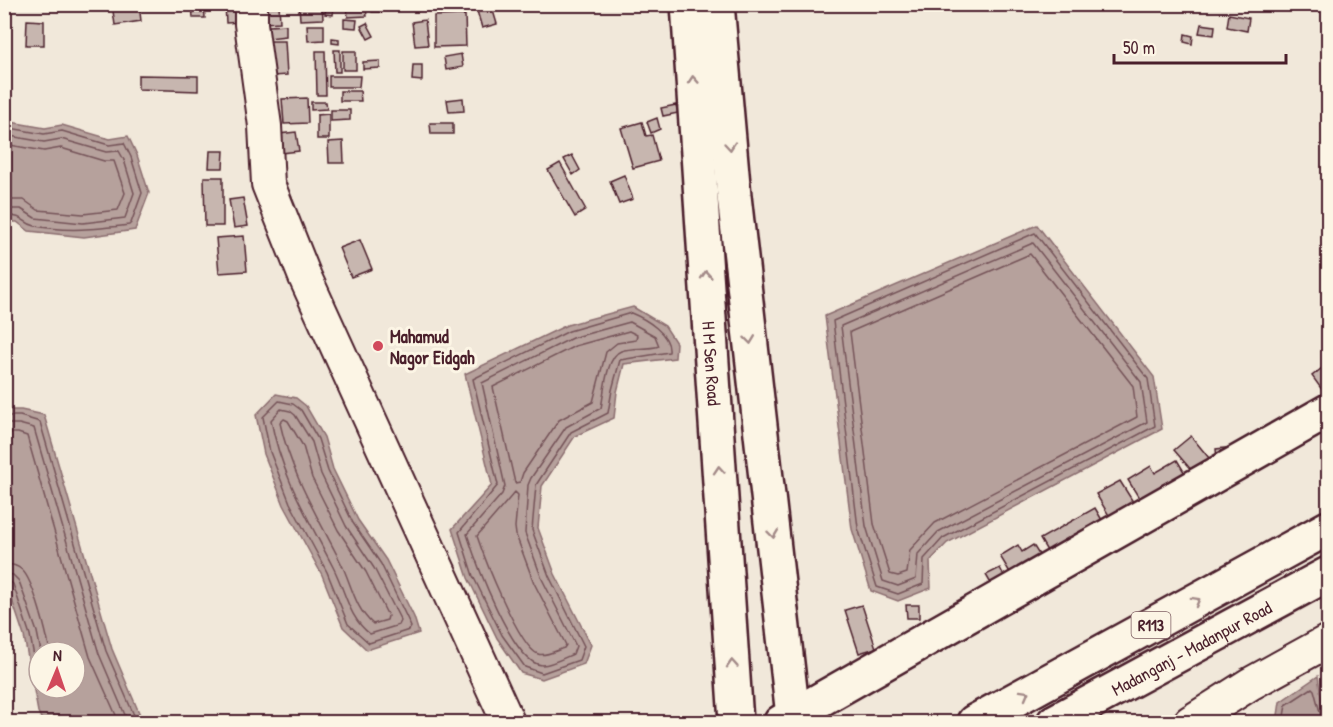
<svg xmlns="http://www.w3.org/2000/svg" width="1333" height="727" font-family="'Patrick Hand',sans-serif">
<rect width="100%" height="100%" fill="#f1e8da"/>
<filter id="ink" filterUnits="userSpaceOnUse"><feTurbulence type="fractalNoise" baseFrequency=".0167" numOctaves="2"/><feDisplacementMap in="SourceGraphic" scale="12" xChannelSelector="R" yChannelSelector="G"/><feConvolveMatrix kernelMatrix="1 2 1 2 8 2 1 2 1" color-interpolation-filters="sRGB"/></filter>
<g filter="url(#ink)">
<g fill="#b6a19c" stroke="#8b6d6f" stroke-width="1.5" fill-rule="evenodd">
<polygon points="5,121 45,128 62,125 110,139 128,136 137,155 149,193 135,230 84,237 29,231 17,222 5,222"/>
<polygon points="1037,225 1154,377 1162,429 947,543 930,561 931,588 898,601 871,591 852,529 825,316"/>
<polygon points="633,307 665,326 676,343 675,358 624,364 617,392 614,418 575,436 542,486 538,528 555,574 591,645 584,664 542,679 521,673 497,638 468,578 452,529 492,485 465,374 567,325"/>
<polygon points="276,394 296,398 306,406 324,437 333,469 358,520 386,560 414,617 419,633 367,650 343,627 322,575 284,505 264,454 256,415"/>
<path d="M5,410H21L44,415L112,649L143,722H43L38,712L24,636L5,579ZM39,652H75V688H39Z"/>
<polygon points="1318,676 1322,702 1328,722 1277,722 1280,702"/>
</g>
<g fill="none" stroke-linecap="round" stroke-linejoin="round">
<g stroke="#755358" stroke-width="1.5">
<path d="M4,127L44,134L62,131L109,145L124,143L131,157L142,193L131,223L129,225C95,229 68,232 35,226C21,223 26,215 4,216"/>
<polyline points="4,135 44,142 61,139 106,152 119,151 124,160 134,193 125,218 83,223 35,218 21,209 4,209"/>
<polyline points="4,144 44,151 61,148 104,161 114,161 125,193 118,210 83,214 38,210 24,200 4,200"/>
<polygon points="1035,233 1148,379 1155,426 943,538 924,559 923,584 898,594 877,587 858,528 833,321"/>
<polygon points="1033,243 1141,382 1147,422 938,532 918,554 916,579 898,586 883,581 866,526 841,326"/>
<polygon points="1030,254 1133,386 1137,417 935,523 910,550 907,573 898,576 890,574 874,524 850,332"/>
<path d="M631,313C646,319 671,334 669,352L620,360L612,390L608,413L571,432L536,485L532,530L549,576L584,646L579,660L542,673L525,667L502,635L473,576L459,532L498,485L473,379L569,331Z"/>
<path d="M630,322L655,336L659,346C647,350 633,347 621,351C606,356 604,395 601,408L566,427L531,478L528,485L525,533L542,579L576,646L573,654C564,658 551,665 542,665C513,665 475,559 467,534L502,494L505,486L482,383L572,338Z"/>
<polygon points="629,331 637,335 636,340 617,343 606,352 593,402 559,420 523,473 520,482 515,483 493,387 575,346"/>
<polygon points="279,401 293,404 301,410 318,439 328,471 353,523 381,564 408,620 411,627 409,630 369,643 348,624 327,572 290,503 270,452 263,417"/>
<path d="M281,409L290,411L295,415L312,442L321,474L346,526L374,568L401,621L399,625L370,634C348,617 346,592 333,567C308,518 281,475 271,420Z"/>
<polyline points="4,416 20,416 40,422 106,651 137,722"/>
<path d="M284,419L288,421L303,446L312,478L338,530L366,572L388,616L387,620L373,624C355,609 351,583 341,563C318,517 291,474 280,423Z"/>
<polyline points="4,424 19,424 34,428 99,654 128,722"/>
<polyline points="4,433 18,433 27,436 90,657 119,722"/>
<path d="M515,492L518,495L515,527L516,535L534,583L566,645L564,648C557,650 545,657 538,654C519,647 484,557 477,536Z"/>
<path d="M4,564C11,564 17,565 22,570C34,581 47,635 50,652"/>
<polyline points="4,573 13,575 19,581 37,632 41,652"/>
<polyline points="4,580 9,581 13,584 30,635 39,683"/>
<polyline points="1283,722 1286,705 1312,688 1314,690 1321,716 1328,719"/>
</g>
</g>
<g fill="#c7b6af" stroke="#4a1f2b" stroke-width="1.5">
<polygon points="112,4 139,4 141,21 115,25"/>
<polygon points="192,4 204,4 205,18 193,18"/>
<polygon points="225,4 240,4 241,22 226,23"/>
<polygon points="279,4 280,22 264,23 263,5"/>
<polygon points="299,4 322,4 323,19 300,20"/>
<polygon points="372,4 381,4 382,12 372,12"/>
<polygon points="475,4 491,4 497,24 482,28"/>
<polygon points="326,6 334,6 333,15 325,14"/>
<polygon points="366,8 367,16 348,17 347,9"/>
<polygon points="1229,14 1249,18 1247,31 1227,27"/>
<polygon points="465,15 466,46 434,47 434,16"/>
<polygon points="344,19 357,20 356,28 344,27"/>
<polygon points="27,20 44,21 44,45 26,45"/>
<polygon points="425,20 428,45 415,46 412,22"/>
<polygon points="367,23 374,36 368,39 361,26"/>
<polygon points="1201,24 1215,26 1214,35 1199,33"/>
<polygon points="286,25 286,36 269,38 269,26"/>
<polygon points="307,25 324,25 324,40 308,41"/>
<polygon points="1185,34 1193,36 1192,44 1184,42"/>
<polygon points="332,38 339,39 339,44 332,43"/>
<polygon points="270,41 285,41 287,75 273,76"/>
<polygon points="334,50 340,50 340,72 335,72"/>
<polygon points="316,51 325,51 326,95 317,95"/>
<rect x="343" y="51" width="13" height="19"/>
<polygon points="461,54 463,67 446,70 444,57"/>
<polygon points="380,61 380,68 363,69 363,62"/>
<polygon points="413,65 422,65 422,81 412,80"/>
<polygon points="138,75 198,76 198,91 138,89"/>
<polygon points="329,76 360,76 359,87 329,87"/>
<polygon points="340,91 360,91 361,101 340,101"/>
<polygon points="307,98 308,123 284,124 282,99"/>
<polygon points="463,98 464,111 449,112 447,100"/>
<polygon points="311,102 326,102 327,109 311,110"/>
<polygon points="676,105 678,113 663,116 661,108"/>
<polygon points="331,110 350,110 350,120 331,121"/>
<polygon points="329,114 329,139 317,139 317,115"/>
<polygon points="657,118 660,129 651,133 647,122"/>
<polygon points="642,122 646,136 652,135 659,161 633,168 621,128"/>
<polygon points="430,123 453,123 453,134 431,134"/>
<polygon points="296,132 299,151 281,153 279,134"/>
<polygon points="343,141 344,163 329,163 328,142"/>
<polygon points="210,151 224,151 223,168 209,168"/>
<polygon points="572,155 580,170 573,175 564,159"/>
<polygon points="560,163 586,210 575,217 548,170"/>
<polygon points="624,175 633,199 619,204 610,181"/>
<polygon points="204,177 223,177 223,226 205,226"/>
<polygon points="243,198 248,226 234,228 229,200"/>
<polygon points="244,236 247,271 219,273 216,238"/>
<polygon points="360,240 372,269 351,277 339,248"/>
<polygon points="1326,365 1328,367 1328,398 1312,376"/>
<polygon points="1191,436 1209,458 1193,472 1174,450"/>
<polygon points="1243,446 1217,460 1216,449"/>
<polygon points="1177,460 1192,485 1147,511 1128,480 1151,466 1155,473"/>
<polygon points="1120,481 1140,513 1116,527 1096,494"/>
<polygon points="1095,508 1109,532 1054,563 1040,539"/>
<polygon points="1018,545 1022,552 1033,545 1046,566 1017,584 1000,556"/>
<polygon points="1000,568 1010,587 997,594 986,575"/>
<polygon points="862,605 876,648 859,653 845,610"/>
<polygon points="906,605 919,605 919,618 907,618"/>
<polygon points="1228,712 1234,722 1218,722"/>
</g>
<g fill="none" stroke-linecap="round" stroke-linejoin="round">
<g stroke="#4a1f2b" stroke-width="36">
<g id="minor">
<polyline points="251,4 251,24 265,126 268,184 305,277 508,722"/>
<polyline points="1190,722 1250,684 1328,641"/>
</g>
</g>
<g stroke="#4a1f2b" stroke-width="38">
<g id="major">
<path id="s1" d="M688,4L736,722"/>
<polyline points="717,4 734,196 793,716"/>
<polyline points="781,722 1328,411"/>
<polyline points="974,722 1328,528"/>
<path id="s2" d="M1054,722L1328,574"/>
</g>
</g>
<use href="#minor" stroke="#fcf5e5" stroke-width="32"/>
<use href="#major" stroke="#fcf5e5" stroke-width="33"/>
</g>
<defs><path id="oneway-chevron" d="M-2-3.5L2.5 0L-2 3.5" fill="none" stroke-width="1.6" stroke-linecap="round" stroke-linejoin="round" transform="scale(1.5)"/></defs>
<g stroke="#a38a88">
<use href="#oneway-chevron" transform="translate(693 80) rotate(-94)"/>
<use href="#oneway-chevron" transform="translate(730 146) rotate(85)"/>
<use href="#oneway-chevron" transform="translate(706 275) rotate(-94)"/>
<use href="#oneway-chevron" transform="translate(750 340) rotate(83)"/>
<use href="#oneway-chevron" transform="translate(719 470) rotate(-94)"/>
<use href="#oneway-chevron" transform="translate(773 534) rotate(83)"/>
<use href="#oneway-chevron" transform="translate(1196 601) rotate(-29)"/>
<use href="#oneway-chevron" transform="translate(732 664) rotate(-94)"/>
<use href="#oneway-chevron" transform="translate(1025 694) rotate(-29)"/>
</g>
</g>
<circle fill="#d1495b" stroke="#fcf5e5" stroke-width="2" cx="378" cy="346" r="6"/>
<g text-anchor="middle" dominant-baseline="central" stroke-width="6" stroke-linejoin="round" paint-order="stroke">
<rect fill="#fcf5e5" stroke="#7f5f63" stroke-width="1.5" x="1131.5" y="612" width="39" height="26" rx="4.5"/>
<g font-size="16" font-weight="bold" fill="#4a1f2b">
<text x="1151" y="625">R113</text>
</g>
<g font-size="18" font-weight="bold" fill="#4a1f2b" stroke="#fcf5e5" text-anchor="start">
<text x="390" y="336">Mahamud<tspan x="390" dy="21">Nagor Eidgah</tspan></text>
</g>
<g font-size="18" fill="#4a1f2b" stroke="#fcf5e5">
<text stroke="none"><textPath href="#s1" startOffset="360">H M Sen Road</textPath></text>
<text stroke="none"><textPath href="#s2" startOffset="156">Madanganj - Madanpur Road</textPath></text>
</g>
</g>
<rect width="1333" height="727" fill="none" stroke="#fcf5e5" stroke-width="24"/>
<rect x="12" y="12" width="1309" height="703" fill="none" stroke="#4a1f2b" stroke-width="2" filter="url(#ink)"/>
<g transform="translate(57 670) rotate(2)"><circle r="28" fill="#fcf5e5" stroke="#b59f9b" stroke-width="1.5"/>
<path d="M0-4.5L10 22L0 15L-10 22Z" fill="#d1495b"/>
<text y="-9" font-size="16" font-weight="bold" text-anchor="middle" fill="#4a1f2b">N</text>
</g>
<path d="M1114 54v9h172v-9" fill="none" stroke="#4a1f2b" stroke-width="3"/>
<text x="1123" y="54" font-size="18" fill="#4a1f2b" stroke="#fcf5e5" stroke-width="4.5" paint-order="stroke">50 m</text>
</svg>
